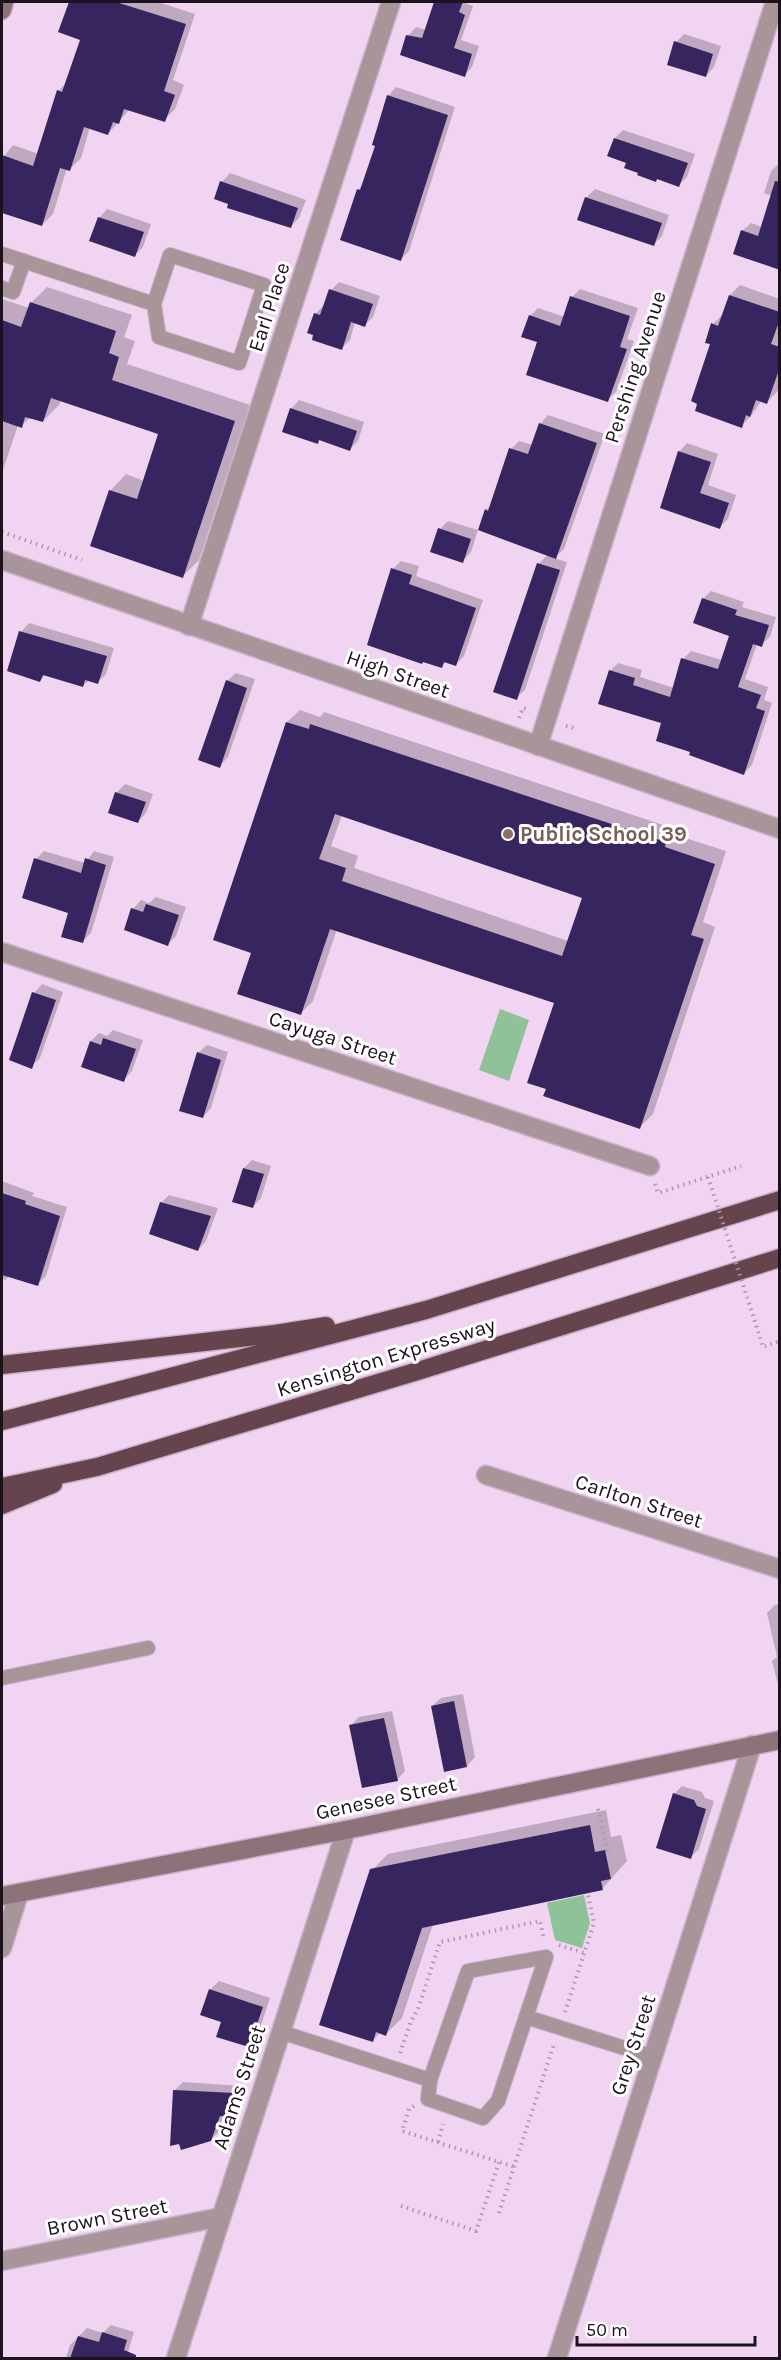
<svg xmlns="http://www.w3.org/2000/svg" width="781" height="2360" font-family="Karla,sans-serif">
<rect width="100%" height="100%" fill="#f0d4f1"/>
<g fill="#8fc298">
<polygon points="500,1009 529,1020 509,1081 479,1070"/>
<polygon points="584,1895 590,1923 582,1948 555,1940 547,1903"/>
</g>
<g fill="#0003" fill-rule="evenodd">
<polygon points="70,2 158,2 195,14 173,80 184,85 175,109 164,120 130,109 108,134 90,127 81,158 70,169 67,168 53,214 42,225 2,211 2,159 13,145 39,154 58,91 67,82 82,39 60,32"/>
<polygon points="436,2 467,2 467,4 473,6 461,40 479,46 472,67 464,76 408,36 416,27 426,30"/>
<polygon points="684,34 721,46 714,67 706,76 676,42"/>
<polygon points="396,87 455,107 409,251 401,259 358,190 364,184 377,145 388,96"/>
<polygon points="623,130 695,154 687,177 679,185 640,172 628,162 615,138"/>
<polygon points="780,163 780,268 742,231 751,223 762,227 772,196 764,193 771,171"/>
<polygon points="230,173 306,200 299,218 291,226 222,182"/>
<polygon points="595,189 669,215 662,236 654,244 586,198"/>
<polygon points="107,209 151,224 143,247 135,255 99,218"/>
<polygon points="339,282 380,296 373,317 365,325 355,322 350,340 342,348 315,314 323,306 325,306 331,290"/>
<polygon points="740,285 780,299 780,384 777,392 767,402 762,400 751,416 741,426 712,344 713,324 723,314 730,295"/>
<polygon points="47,287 132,315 124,337 135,341 127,364 250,405 199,560 183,576 110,491 126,474 144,481 160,433 61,400 59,405 43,421 31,417 21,426 18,425 2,473 2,299 29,308 31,303"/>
<polygon points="580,289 638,308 627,339 634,341 616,392 607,400 539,341 530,316 538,308 565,317 572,297"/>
<polygon points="299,400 364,422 358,441 350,449 320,439 317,442 291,409"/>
<polygon points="548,415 605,434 564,549 554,558 567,562 525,690 516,698 539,564 548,554 486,510 492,505 511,449 519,441 533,445 540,424"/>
<polygon points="687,443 718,454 708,485 736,495 728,519 720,527 662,507 679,452"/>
<polygon points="448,521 478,530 471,552 463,561 440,529"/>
<polygon points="401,561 419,566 416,576 483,600 464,656 455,665 447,661 442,666 393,569"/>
<polygon points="711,591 744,602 742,607 776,617 770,637 761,645 757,644 745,679 768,687 764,700 772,703 752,765 744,773 692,751 610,671 618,663 642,670 640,677 674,688 683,659 691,651 722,660 731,635 703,599"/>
<polygon points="29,623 114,648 106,674 98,682 89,680 83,686 46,674 40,680 21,632"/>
<polygon points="236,673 255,679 228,757 220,766 227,681"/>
<path d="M300,710L320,717L324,712L678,830L676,835L726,851L703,922L715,927L653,1114L640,1127L547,1088L555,1002L337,929L313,1001L300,1014L252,952L287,722ZM342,815L583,897L568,941L354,868L358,856L331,846Z"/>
<polygon points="125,784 153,794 146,813 138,822 110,812 117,792"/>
<polygon points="44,851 85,863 94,851 114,857 91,933 83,941 70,912 36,859"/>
<polygon points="156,897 186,907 176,936 168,944 126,929 133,909 141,900 149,903"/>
<polygon points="42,984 63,992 40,1058 31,1067 34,993"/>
<polygon points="113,1030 143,1040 132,1071 124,1080 83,1066 91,1041 99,1033 107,1036"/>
<polygon points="207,1045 228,1052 211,1108 203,1117 198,1053"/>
<polygon points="252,1160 271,1166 261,1198 253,1207 244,1168"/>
<polygon points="2,1181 34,1193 32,1196 67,1207 46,1276 38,1284 9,1276 5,1280 2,1278"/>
<polygon points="169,1195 218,1208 206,1241 198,1250 161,1203"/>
<polygon points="780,1604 780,1692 772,1661 777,1657 767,1613 775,1605"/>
<polygon points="463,1694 475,1757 467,1766 432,1706 441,1698"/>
<polygon points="392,1711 405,1771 397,1780 351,1725 359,1717"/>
<polygon points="682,1786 702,1792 705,1798 714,1801 699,1849 691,1857 674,1794"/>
<polygon points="606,1810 611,1837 621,1835 627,1861 602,1889 433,1924 402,2018 386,2034 381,2032 372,2041 372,1870 388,1854"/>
<polygon points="219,1981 270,1998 257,2037 249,2046 223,2021 210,1990"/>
<polygon points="183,2082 243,2086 236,2107 225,2115 219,2131 211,2140 175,2090"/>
<polygon points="111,2325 134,2332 128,2352 122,2358 66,2358 70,2345 87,2328 103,2333"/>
</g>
<g fill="#36255f" fill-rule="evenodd">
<polygon points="69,2 116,2 186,24 164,91 175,95 165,122 124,109 119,124 113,122 108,135 84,127 70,171 60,168 42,226 2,213 2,155 33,166 57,90 62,92 80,40 58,32"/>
<polygon points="434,2 463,2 459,12 465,15 454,48 472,54 465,77 400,55 406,35 422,38"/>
<polygon points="674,41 713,54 706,77 667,65"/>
<polygon points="387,95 448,115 401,261 340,240 357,189 360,190 375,146 372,145"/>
<polygon points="614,138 688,163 679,187 657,179 656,182 637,175 638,173 624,168 626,163 607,156"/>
<polygon points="220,181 298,208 291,228 227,208 228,204 214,199"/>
<polygon points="775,181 780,182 780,270 733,254 741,230 758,236"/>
<polygon points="585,197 662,223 654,246 577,220"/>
<polygon points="98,217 144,232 135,257 89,241"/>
<polygon points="329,289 373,304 365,327 351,322 342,350 312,340 313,335 307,333 314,313 320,315"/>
<polygon points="729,295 780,312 780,319 771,344 780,347 780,367 767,404 756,400 750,417 746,415 742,428 695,411 697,404 691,401 710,344 705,343 711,323 718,326"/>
<polygon points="570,296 630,316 620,347 627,349 608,402 526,375 537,342 521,337 529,315 560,326"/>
<polygon points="30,302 116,331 109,353 119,357 112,380 235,421 183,578 90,546 109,490 137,499 158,434 51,398 43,422 25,417 22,428 2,421 2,320 21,327"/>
<polygon points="290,408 357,431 350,451 319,440 318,444 282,432"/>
<polygon points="539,423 597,443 556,559 478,530 485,509 488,511 509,448 528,454"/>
<polygon points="678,451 711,462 700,493 729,503 720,529 660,508"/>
<polygon points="438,528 471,539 463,563 430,552"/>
<polygon points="537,563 560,570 517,700 493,692"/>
<polygon points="391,568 412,575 409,584 476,608 456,666 444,662 442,668 423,662 422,664 367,645"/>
<polygon points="702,598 737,610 735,615 769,625 762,647 753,644 738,687 761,695 756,708 765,711 744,775 689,755 690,752 656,741 661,723 598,704 609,670 635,678 633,685 670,697 681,658 718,669 729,636 693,623"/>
<polygon points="19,631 107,656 98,684 85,680 83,687 43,675 40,682 7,671"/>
<polygon points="226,680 247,688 220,768 198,760"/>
<path d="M286,722L309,729L310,724L666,842L665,847L715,864L691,935L704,939L640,1129L543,1096L546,1089L527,1083L554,1003L330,929L301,1015L237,994L251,953L213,940ZM335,814L582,898L562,956L342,881L346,868L319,859Z"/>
<polygon points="115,792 146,802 138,823 108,813"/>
<polygon points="34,858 81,873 85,858 106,865 83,943 61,937 68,913 22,898"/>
<polygon points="146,904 179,915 168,946 124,930 131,908 143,912"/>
<polygon points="32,992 56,1000 32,1069 9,1060"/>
<polygon points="103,1038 136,1049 124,1082 81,1067 90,1041 101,1045"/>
<polygon points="197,1052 221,1060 203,1118 179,1111"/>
<polygon points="243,1168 264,1174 253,1208 232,1202"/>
<polygon points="2,1193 26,1201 25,1204 60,1216 38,1286 2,1275"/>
<polygon points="160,1202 211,1216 198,1251 149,1234"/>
<polygon points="454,1701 467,1767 444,1772 431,1706"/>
<polygon points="384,1718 398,1781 362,1788 349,1725"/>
<polygon points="673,1793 694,1800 697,1806 706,1809 691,1859 656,1848"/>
<polygon points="590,1825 595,1852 605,1850 611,1879 601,1881 603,1890 422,1928 386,2036 376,2032 373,2042 319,2025 370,1869"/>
<polygon points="209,1989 263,2007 249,2047 216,2037 221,2022 200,2015"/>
<polygon points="173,2090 235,2093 228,2117 220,2116 211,2141 181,2150 179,2144 170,2146"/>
<polygon points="102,2332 127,2340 124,2350 136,2355 136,2358 70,2358 78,2336 99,2342"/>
</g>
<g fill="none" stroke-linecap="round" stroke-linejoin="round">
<g stroke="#cab1cb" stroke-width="16">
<g id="lane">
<polyline points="2,254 154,304"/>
<polygon points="170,255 264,285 239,363 159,337 154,304"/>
<polyline points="2,288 13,292 24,261"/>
<polyline points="2,1678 148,1648"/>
<polygon points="546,1957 498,2101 483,2118 428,2099 430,2080 468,1971"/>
<polyline points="526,2017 653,2057"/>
<polyline points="281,2032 430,2080"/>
</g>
</g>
<g stroke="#cab1cb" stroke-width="21">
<g id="street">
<polyline points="2,560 780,829"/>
<polyline points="189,626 391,2"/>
<polyline points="538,746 775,2"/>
<polyline points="2,952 650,1166"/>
<polyline points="486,1475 780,1569"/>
<polyline points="2,1948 19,1893"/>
<polyline points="2,2261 221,2217"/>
<polyline points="176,2358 346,1830"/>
<polyline points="557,2358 752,1745"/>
</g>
</g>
<g stroke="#cab1cb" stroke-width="21">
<g id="secondary">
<polyline points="2,10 4,2"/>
<polyline points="2,1896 346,1830 780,1740"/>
</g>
</g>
<g stroke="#cab1cb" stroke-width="21">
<g id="highway">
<polyline points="2,1365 275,1334 326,1326"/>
<polyline points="2,1421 426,1310 780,1200"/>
<polyline points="2,1487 97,1467 418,1371 780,1258"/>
<polyline points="2,1505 53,1484"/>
</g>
</g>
<g stroke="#ad97ae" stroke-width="4" stroke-dasharray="1.5 4.5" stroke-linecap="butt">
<polyline points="2,532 82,560"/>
<polyline points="519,718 523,708 529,710"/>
<polyline points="566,726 574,728"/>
<polyline points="655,1184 658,1193 741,1166"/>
<polyline points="749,1303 763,1347 780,1341"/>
<polyline points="598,1809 608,1852"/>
<polyline points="559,1945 584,1953"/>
<polyline points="565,2012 594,1923 588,1895"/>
<polyline points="400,2053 411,2021 418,2009 440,1942 540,1921 544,1939"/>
<polyline points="414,2106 409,2109 402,2131 515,2167"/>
<polyline points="438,2142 443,2124"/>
<polyline points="401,2206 476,2231 499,2162"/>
<polyline points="499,2213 554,2044"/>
</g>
<use href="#lane" stroke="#a8959a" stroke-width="14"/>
<use href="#street" stroke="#a8959a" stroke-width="18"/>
<use href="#secondary" stroke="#8c7279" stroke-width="18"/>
<use href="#highway" stroke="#66444d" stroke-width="18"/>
<polyline stroke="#ad97ae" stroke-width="4" stroke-dasharray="1.5 4.5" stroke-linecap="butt" points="708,1177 749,1303"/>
</g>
<circle fill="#8d6e63" stroke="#fff" stroke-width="2" cx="508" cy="834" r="6"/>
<g text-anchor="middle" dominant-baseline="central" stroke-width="6" stroke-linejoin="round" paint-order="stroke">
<g font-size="21" fill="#1b121c" stroke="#fff">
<text transform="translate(269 307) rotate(-72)">Earl Place</text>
<text transform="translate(635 367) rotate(-72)">Pershing Avenue</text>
<text transform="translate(398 674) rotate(19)">High Street</text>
<text transform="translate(333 1038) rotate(18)">Cayuga Street</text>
<text transform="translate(386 1357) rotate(-17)">Kensington Expressway</text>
<text transform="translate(639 1501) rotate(18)">Carlton Street</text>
<text transform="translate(386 1798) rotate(-12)">Genesee Street</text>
<text transform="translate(633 2045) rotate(-72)">Grey Street</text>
<text transform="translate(239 2087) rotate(-72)">Adams Street</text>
<text transform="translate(107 2217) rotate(-11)">Brown Street</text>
</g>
<g font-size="21" font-weight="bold" fill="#785e54" stroke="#fff" text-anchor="start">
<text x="520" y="834">Public School 39</text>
</g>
</g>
<rect width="781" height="2360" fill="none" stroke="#1b121c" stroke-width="6"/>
<path d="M577 2336v9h178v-9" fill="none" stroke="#1b121c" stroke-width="3"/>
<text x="586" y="2336" font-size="18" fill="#1b121c" stroke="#ffffff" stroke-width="4.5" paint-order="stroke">50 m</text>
</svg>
